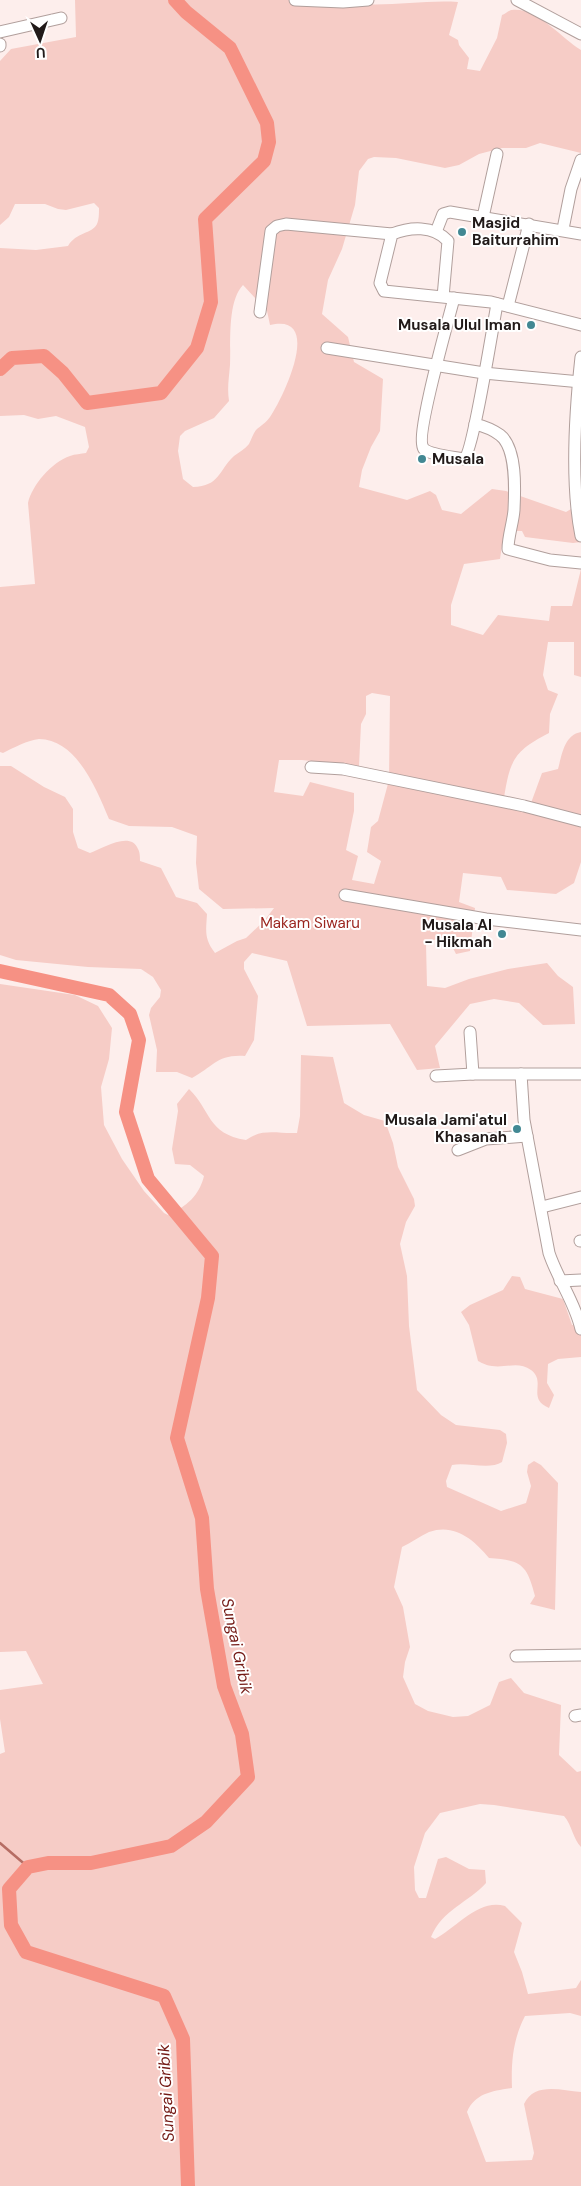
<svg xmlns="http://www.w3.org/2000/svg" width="581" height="2186" font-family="'DM Sans',sans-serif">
<rect width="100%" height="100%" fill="#fdeeec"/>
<g fill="#f6ccc6" fill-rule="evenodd">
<path d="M75,0H342C348,1 355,4 361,4C393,6 426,0 458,2L449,35L458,40L459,45L469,58L467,69L480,71L497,38L502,15C505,14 509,10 512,10C537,7 562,39 581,50V153L540,143L526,148H502L479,154L459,165L445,168L396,158L374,157L368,159L359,171L355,205L342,249L328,280L322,314L348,337L354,362L383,379L380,431L371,447L362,470L359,487L407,500L430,491L436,495L442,510L461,514L492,489L506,491L566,512L581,503V542L573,543L525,537L522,531H508L502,545L500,559L464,564L451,605V625L483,635L498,615L549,621L551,606H572L581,569V677L574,675V642H548L543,675L548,690L558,694L550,714L549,733C514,751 510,760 504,798L531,803L542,773L558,769C562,755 564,735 581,732V862L574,883L556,894L507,890L501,877L463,873L459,902L475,908L470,951L456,954L449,940L436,939L426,944L427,986L445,988L469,979L508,969L547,963L558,976L573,987L575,1024L543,1025L519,1003L494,999L470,1004L435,1046L440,1068L417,1070L390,1024L307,1026L287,961L252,953L244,962V969L258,996L254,1040L245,1056C217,1054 213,1067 192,1078L177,1072H156L157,1050L149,1015L151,1008L160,997L161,990L153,977L141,969L88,967L16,960L0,955V766H11L44,787L65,797L73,809V832L78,848L90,853C101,849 131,830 138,849C140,852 140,858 140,861L161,868L176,897L197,903L207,914C206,931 204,939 215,953L237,941L246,938L264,921L274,908L223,909L199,889L196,863L197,836L172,827L129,826L109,819C97,791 77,739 39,739C28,740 13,748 3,753L0,752V587L35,584L28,503C32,485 52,462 70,456C75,454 81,454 86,453L89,447L85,427L56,416L38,419L24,415L0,416V248L36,250L68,246C76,232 92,234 97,224C99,220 99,213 99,208L94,203L66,210L58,209L45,204H15L9,217L0,225V61L11,49L76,37ZM243,285L267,311L270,325C325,312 282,400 270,417C266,423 260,426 256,430C253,434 251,440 249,444C245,449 239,452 234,456C218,471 220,486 193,487L183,479L178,451L180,436L185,431L214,418L229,401C227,388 229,378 230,365C231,343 227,302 243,285ZM372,693L390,696L389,780L378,821L371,827L367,852L381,861L374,884L352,880L358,856L346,850L354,811V793L310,782L303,796L274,792L279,760H302L359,766L361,724L366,714V696Z"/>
<path d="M0,984L75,995L98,1006L112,1028L109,1059L101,1087L104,1125L122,1159L144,1191L164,1213L168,1215C187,1206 199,1196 204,1176L190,1165L175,1164L172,1149L178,1111L177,1104L189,1089C211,1110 207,1134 246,1140C262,1128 278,1134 297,1133L300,1116L301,1055L333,1057L344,1103L364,1115L385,1121L393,1143L398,1167L414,1199L415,1206L406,1222L400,1244L407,1276L409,1326L417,1390L441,1415L456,1425L500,1430L506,1434L507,1443L502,1462C490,1470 467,1462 452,1465L446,1481L447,1487L501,1511L526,1503L531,1486L527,1472L528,1465L534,1461L541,1465L558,1483L555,1610L530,1604L535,1596C527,1565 522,1560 489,1558C474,1540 455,1523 429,1532C420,1536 411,1543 402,1547L394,1587L403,1607L410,1647L405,1662L403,1677L415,1704L428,1711L453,1717L468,1716L490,1705L499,1682L511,1678L524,1693L561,1705L559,1755L577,1772L581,1771V1847C573,1839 572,1825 564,1816L494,1805L480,1804L440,1813L425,1833L414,1867L415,1890L419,1898H426L438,1859L446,1857L469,1869L485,1870L486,1883C469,1902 442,1910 431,1937L435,1939C456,1928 479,1898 505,1906L522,1923L514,1952L522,1972L528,1994L576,1988L581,1980V2016L570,2013L525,2016C513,2039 511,2062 512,2088C493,2091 475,2093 467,2112L486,2162L532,2160L534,2153L524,2104C534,2082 560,2090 581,2092V2186H0V1754L5,1752L0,1719V1690L43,1684L26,1651L0,1652Z"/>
<path d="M512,1276L520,1277L525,1289L563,1299L572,1325L581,1326V1357L558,1359L548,1364L547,1383L554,1395L549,1408C526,1398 547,1382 531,1370C519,1361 506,1368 492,1366C488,1366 482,1363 478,1361L469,1325L461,1312L470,1305L503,1290Z"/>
</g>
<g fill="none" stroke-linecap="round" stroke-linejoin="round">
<polyline stroke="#b66d64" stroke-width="2.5" points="0,1843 28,1867"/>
<g stroke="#f69184" stroke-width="14">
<polyline points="0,369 12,358 44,356 63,373 87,403 161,393 197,348 211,302 205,219 264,161 269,142 267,123 230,48 186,12 175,0"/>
<polyline points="0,971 109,995 130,1014 139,1040 126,1112 148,1179 212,1256 208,1298 177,1438 202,1518 207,1589 224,1686 242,1734 248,1777 206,1822 171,1846 91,1863 48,1863 28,1867 9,1889 11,1925 26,1952 164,1996 183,2039 188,2186"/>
</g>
<g stroke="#b19f9c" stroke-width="13">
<g id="minor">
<polyline points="295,0 343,2 368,0"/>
<polyline points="517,0 581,34"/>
<polyline points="0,32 61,18"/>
<polyline points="0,44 0,46"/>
<polyline points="483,217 497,154"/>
<polyline points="563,229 571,189 581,160"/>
<polyline points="436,232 443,214 450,212 581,234"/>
<path d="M443,297L448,241C433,225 410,227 392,234L380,283L384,291L491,302L581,325"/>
<path d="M454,298C449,318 414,439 424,449C430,455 455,457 464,459C473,452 493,325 497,304"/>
<polyline points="508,306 529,224"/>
<polyline points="260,312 271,231 277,226 286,224 392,234"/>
<polyline points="327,348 484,373 581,382"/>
<path d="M581,357C575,412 570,481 581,536"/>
<path d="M475,424C483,426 492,429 500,435C517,448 515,490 514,510C513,523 508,536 508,549L550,560L581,563"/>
<polyline points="311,767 343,769 524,806 581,821"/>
<polyline points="345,895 486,919 581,930"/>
<polyline points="470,1032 473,1074"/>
<path d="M521,1074L524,1120L549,1253C558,1280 575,1302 581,1329"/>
<polyline points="436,1076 473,1074 581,1074"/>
<polyline points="458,1150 486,1139 527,1136"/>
<polyline points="542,1207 581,1197"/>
<polyline points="580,1241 581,1241"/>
<polyline points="560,1281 581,1280"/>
<polyline points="516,1656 581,1655"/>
<polyline points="575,1716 581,1715"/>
</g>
</g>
<use href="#minor" stroke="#fff" stroke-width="11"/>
</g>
<g fill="#428893" stroke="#fff" stroke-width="2">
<circle cx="462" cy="232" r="5"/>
<circle cx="531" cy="325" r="5"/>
<circle cx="422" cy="459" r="5"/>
<circle cx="502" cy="934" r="5"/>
<circle cx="517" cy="1129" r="5"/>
</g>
<g text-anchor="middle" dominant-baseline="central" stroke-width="4" stroke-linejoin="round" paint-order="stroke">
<g font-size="15" font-weight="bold" fill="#211a19" stroke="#fff" text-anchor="end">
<text x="472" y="223" text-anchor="start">Masjid<tspan x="472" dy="17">Baiturrahim</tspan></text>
<text x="521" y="325">Musala Ulul Iman</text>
<text x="432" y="459" text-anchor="start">Musala</text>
<text x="492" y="925">Musala Al<tspan x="492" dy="17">- Hikmah</tspan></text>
<text x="507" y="1120">Musala Jami'atul<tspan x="507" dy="17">Khasanah</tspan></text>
</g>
<g font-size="15" fill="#9b251e" stroke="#fff">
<text x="310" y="923">Makam Siwaru</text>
</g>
<g font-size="16" font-style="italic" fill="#731914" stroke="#fff">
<text transform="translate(237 1646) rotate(78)">Sungai Gribik</text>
<text transform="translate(166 2093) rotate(-93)">Sungai Gribik</text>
</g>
</g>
<g transform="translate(40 40) rotate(177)" stroke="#ffffff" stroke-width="4" paint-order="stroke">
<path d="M0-4L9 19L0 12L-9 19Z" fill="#211a19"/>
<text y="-8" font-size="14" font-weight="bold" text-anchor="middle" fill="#211a19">U</text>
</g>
</svg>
